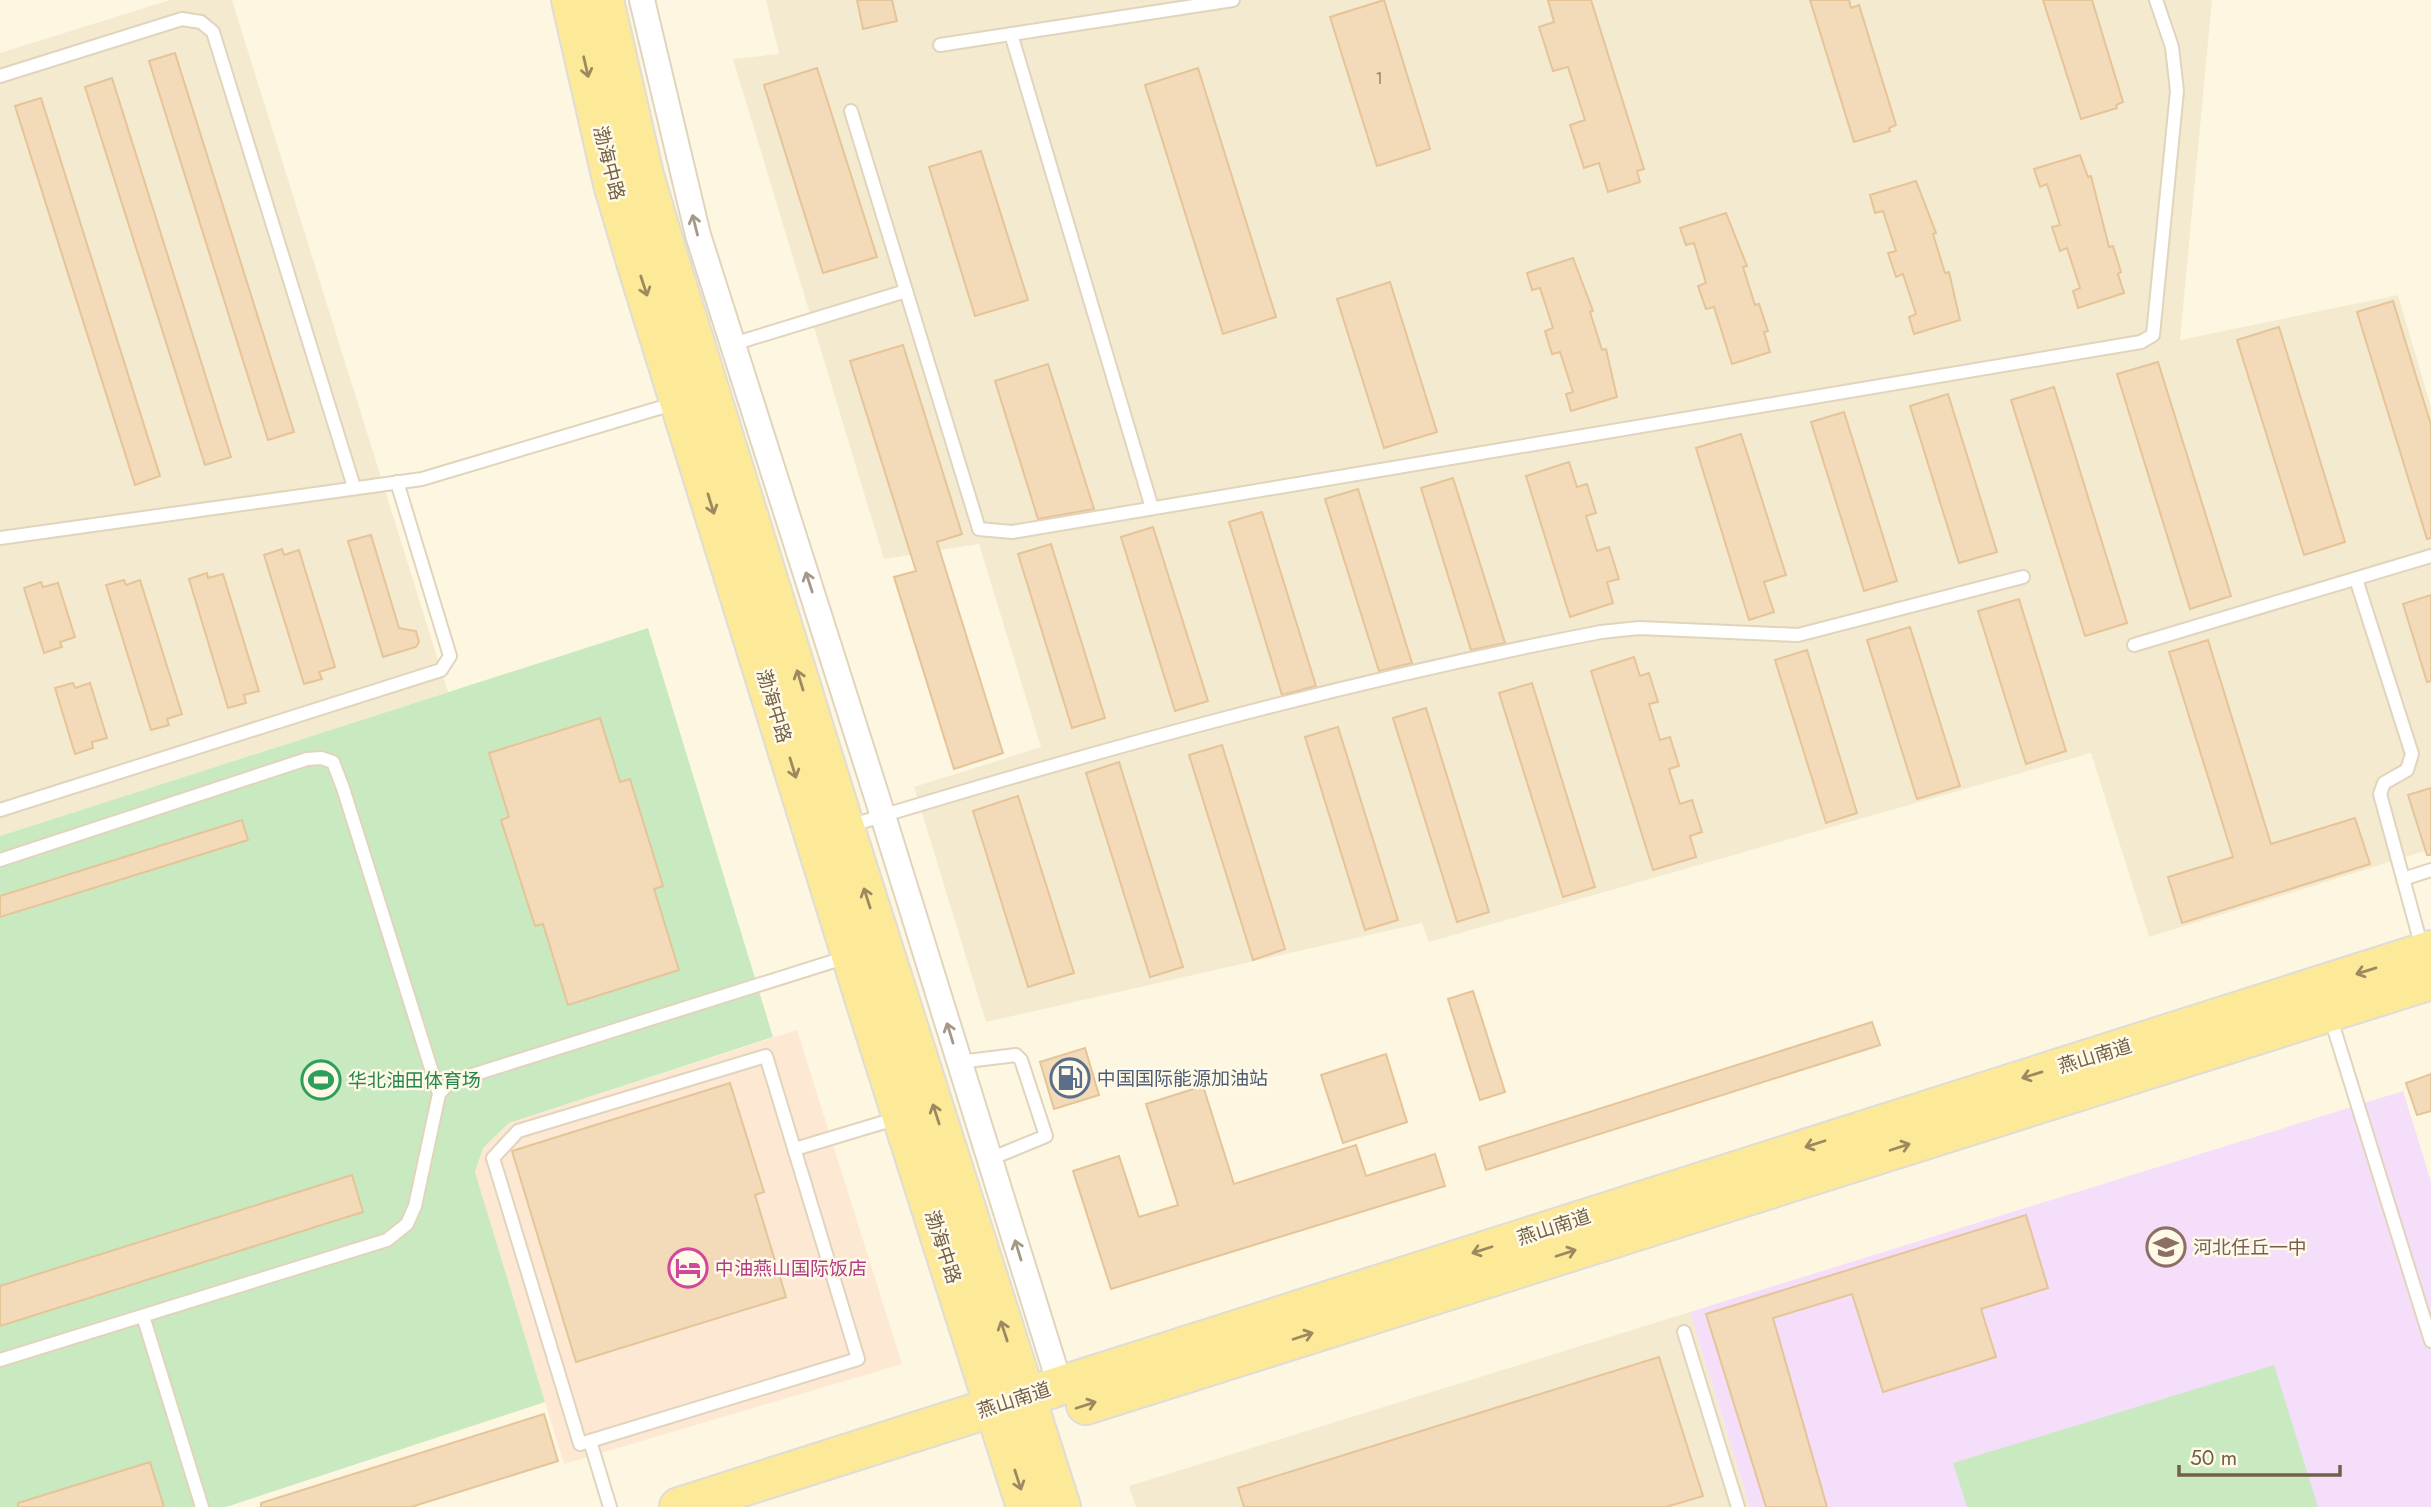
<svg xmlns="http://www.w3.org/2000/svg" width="2431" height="1507" font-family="Jost,'Noto Sans SC',sans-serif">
<rect width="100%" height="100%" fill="#fdf7e1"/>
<g fill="#f4eacf">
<polygon points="170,0 232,0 448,692 0,836 0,53"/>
<polygon points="766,0 2212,0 2180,340 2398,295 2431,407 2431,849 2149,937 2091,753 1429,942 1422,923 986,1022 914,787 1041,747 979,544 884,559 733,59 779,54"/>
<polygon points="1690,1312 1750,1507 1136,1507 1129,1486"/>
</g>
<polygon fill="#fde8d4" points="797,1030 902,1364 564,1464 475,1172 483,1148 509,1123"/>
<polygon fill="#f4def9" points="2403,1091 2431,1181 2431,1507 1750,1507 1690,1312"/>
<g fill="#c9eac0">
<polygon points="648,628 773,1037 509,1123 483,1148 475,1172 545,1402 226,1507 0,1507 0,836"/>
<polygon points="2274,1365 2318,1507 1967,1507 1953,1463"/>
</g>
<g fill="#f3dab8" stroke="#e5c498" stroke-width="2">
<polygon points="857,0 892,0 897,21 863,29"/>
<polygon points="1384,0 1430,149 1377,166 1330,17"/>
<polygon points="1548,0 1591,0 1644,169 1637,171 1640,182 1608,192 1599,163 1584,168 1570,125 1585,120 1568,67 1553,71 1539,27 1554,22"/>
<polygon points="1810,0 1849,0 1851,8 1859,5 1896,125 1889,128 1890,131 1854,142"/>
<polygon points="2043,0 2092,0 2123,102 2116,105 2117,108 2081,119"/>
<polygon points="175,53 294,432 268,440 149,61"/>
<polygon points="817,68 877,257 823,273 764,85"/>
<polygon points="1198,68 1276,317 1223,334 1145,85"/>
<polygon points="112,78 231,457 205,465 85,87"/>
<polygon points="41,98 160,476 135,485 15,106"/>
<polygon points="981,151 1028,300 975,316 929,167"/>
<polygon points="2080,155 2088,177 2091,176 2109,247 2113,246 2121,272 2118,274 2124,293 2078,308 2073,291 2080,288 2067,248 2060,251 2052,227 2060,225 2047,184 2040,187 2034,169"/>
<polygon points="1916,181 1936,233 1933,234 1945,273 1949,272 1960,320 1914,334 1909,317 1916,314 1903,274 1896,277 1888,253 1896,251 1883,211 1875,213 1870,195"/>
<polygon points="1726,213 1747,266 1743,267 1755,305 1759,304 1768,331 1764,332 1770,352 1732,364 1714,307 1706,309 1698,286 1706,283 1694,243 1686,245 1680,228"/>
<polygon points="1573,258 1593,311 1590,312 1602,350 1606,349 1617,397 1571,411 1566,394 1573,392 1560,352 1552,354 1545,331 1553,328 1540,288 1532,290 1527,273"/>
<polygon points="1390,282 1437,432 1384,448 1337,299"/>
<polygon points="2393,301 2431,425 2431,538 2427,539 2357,312"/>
<polygon points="2279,327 2345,542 2304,555 2237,340"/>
<polygon points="903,345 962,534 937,542 1003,753 954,769 894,577 916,571 850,361"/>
<polygon points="2158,362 2231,596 2190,609 2117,374"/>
<polygon points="1048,364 1094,509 1038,519 995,381"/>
<polygon points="2054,387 2127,623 2085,636 2011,400"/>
<polygon points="1948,394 1997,552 1959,563 1910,406"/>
<polygon points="1844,412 1897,581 1864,591 1811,422"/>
<polygon points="1741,434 1786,575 1764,582 1774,612 1749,620 1696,448"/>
<polygon points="1569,462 1577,487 1587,484 1596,513 1586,516 1597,551 1609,547 1619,579 1607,582 1613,603 1570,617 1526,476"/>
<polygon points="1453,478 1505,643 1471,650 1421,488"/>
<polygon points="1358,489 1412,663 1379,671 1325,499"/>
<polygon points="1262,512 1316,686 1282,695 1229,522"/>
<polygon points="1153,527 1208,701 1175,711 1121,537"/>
<polygon points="371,535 399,628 416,631 419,642 416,647 383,657 348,541"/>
<polygon points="1051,544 1105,718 1072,728 1018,554"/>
<polygon points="282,549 284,555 299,550 335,667 319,672 322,679 304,684 264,555"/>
<polygon points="207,573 208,578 223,574 259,691 244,695 246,703 228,708 189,579"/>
<polygon points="124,580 126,585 140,580 182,714 167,719 169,725 151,730 106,585"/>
<polygon points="41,582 43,587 58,583 75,637 60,642 62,647 44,653 24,588"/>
<polygon points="2431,595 2431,681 2427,682 2403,604"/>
<polygon points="2019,599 2066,751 2026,764 1978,611"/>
<polygon points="1910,627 1960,786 1917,799 1867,640"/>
<polygon points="2208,640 2271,844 2355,818 2370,864 2182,923 2168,877 2233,857 2169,652"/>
<polygon points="1807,650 1857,813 1826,823 1775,660"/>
<polygon points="1634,657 1640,676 1649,673 1658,702 1649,704 1660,740 1670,737 1679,766 1669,769 1680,804 1692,800 1702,832 1690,836 1696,857 1653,870 1591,671"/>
<polygon points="73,683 75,688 90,683 107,738 92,742 93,748 75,754 55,688"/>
<polygon points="1532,683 1595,887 1563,897 1499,693"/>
<polygon points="1426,708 1489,912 1457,922 1393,718"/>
<polygon points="600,718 620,782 630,779 663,886 654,889 679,970 568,1005 543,924 535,926 501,820 509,817 489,753"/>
<polygon points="1338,727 1398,920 1365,930 1305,737"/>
<polygon points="1222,745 1285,949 1253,960 1189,755"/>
<polygon points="1119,762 1183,967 1150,977 1086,773"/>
<polygon points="2431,788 2431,855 2427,855 2408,795"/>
<polygon points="1018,796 1074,973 1028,987 973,811"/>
<polygon points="242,820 248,840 0,917 0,896"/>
<polygon points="1473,991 1505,1092 1480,1100 1448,999"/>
<polygon points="1872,1022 1880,1045 1486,1170 1479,1147"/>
<polygon points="1085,1048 1099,1095 1054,1109 1040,1062"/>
<polygon points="1386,1054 1407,1122 1343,1143 1321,1075"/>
<polygon points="2431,1074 2431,1111 2417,1115 2406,1083"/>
<polygon points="730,1083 764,1192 755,1195 786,1297 576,1362 512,1151"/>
<polygon points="1203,1086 1234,1184 1356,1145 1366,1176 1435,1154 1445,1186 1111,1289 1073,1171 1119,1156 1139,1217 1178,1205 1146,1104"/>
<polygon points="352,1175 363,1212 0,1326 0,1286"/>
<polygon points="2026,1215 2048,1288 1981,1309 1996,1357 1883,1392 1852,1294 1773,1318 1827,1507 1766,1507 1706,1314"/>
<polygon points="1659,1357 1703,1496 1666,1507 1244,1507 1238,1488"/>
<polygon points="544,1414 558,1461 411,1507 261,1507 261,1503"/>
<polygon points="150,1462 164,1507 18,1507 18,1503"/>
</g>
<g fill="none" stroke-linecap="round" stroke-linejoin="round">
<g stroke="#e1d4bd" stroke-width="16">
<g id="service">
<polyline points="1011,34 1152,508"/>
<polyline points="940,45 1233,0"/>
<polyline points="0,76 182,19 201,22 213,32 354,487"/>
<polyline points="851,111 979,529 1012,532 2141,342 2153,335 2177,91 2172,47 2156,0"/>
<polyline points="733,344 906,291"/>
<polyline points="0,538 422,479 676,403"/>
<polyline points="2356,579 2412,754 2407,770 2384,783 2380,794 2422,948"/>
<polyline points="2134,645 2431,556"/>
<polyline points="0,810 441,670 450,656 397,482"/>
<path d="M849,826C1097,750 1346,681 1601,632L1639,628L1798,635L2023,577"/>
<polyline points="0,860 307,759 321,758 333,762 343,788 439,1094"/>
<polyline points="2403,879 2431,870"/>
<polyline points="2330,1016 2431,1341"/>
<polygon points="766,1056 858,1359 580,1444 493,1158 518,1131"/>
<polyline points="959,1062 1016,1055 1021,1060 1046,1136 990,1159"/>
<polyline points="795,1149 898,1118"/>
<polyline points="143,1316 202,1507"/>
<polyline points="1684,1332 1738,1507"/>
<polyline points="0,1360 387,1240 407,1224 415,1206 439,1094 450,1082 847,957"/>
<polyline points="590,1441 610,1507"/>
</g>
</g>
<g stroke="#e1d4bd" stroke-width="28">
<polyline id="minor" points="642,0 698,235 883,816 1060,1385"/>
</g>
<g stroke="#e0dcd7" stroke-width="42">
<g id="primary">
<polyline points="571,0 613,184 636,262 868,1010 1026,1507"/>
<polyline points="604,0 644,175 667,253 845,828 1061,1507"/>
<polyline points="1086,1405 2431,980"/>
<polyline points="679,1507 2431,950"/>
</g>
</g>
<use href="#service" stroke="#fff" stroke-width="12"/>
<use href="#minor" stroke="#fff" stroke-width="24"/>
<use href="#primary" stroke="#fdea98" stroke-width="38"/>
</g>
<defs><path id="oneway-shaft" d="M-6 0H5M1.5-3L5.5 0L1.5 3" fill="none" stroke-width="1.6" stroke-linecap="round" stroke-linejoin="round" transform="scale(1.75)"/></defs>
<g stroke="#9d8960">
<use href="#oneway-shaft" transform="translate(586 67) rotate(77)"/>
<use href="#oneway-shaft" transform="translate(644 286) rotate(72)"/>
<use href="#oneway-shaft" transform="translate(711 504) rotate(73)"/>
<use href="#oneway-shaft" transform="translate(800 680) rotate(-107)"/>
<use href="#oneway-shaft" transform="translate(793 768) rotate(73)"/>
<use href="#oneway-shaft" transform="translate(867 898) rotate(-108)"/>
<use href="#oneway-shaft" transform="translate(2366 971) rotate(163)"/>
<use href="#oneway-shaft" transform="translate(2032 1075) rotate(163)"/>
<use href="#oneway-shaft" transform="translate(936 1114) rotate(-108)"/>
<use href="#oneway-shaft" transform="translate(1815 1144) rotate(162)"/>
<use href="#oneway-shaft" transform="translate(1900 1147) rotate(-18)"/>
<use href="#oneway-shaft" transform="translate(1482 1250) rotate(162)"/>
<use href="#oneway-shaft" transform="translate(1566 1253) rotate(-18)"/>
<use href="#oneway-shaft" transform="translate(1004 1331) rotate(-108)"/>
<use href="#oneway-shaft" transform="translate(1303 1336) rotate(-18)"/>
<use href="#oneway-shaft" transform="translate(1086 1405) rotate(-18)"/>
<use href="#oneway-shaft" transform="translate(1018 1480) rotate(72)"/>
</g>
<g stroke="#a59888">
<use href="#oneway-shaft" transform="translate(695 225) rotate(-104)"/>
<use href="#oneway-shaft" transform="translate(809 582) rotate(-108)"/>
<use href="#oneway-shaft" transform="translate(950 1033) rotate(-107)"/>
<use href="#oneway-shaft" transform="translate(1018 1250) rotate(-107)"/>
</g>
<defs>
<g id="fuel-ring" transform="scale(2.0125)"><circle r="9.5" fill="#fffae8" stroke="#5c6f8a" stroke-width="1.5"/><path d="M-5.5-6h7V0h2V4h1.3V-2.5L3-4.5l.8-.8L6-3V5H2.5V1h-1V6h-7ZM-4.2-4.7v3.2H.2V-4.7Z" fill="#5c6f8a"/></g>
<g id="stadium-ring" transform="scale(2.0125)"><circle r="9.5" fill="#fffae8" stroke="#2e9e5b" stroke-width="1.5"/><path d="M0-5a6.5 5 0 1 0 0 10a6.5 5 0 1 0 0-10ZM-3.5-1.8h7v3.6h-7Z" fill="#2e9e5b"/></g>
<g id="school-ring" transform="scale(2.0125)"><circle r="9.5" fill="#fffae8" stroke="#8d6e63" stroke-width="1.5"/><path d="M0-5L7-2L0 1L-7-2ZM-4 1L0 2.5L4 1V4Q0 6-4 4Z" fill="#8d6e63"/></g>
<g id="hotel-ring" transform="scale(2.0125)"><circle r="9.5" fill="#fffae8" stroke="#d1479c" stroke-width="1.5"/><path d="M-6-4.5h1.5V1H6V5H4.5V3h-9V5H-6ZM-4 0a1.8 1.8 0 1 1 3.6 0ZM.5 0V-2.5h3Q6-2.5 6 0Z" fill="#d1479c"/></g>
</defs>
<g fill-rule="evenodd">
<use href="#fuel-ring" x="1070" y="1078"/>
<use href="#stadium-ring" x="321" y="1080"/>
<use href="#school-ring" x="2166" y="1247"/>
<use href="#hotel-ring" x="688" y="1268"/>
</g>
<g text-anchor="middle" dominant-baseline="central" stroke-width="5" stroke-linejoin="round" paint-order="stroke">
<g font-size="16" fill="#947e64">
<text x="1379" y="78">1</text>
</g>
<g font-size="19" fill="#746048" stroke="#fffae8">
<text transform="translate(609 163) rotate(76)">渤海中路</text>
<text transform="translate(774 706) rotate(73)">渤海中路</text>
<text transform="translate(2095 1056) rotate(-17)">燕山南道</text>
<text transform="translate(1554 1227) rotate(-18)">燕山南道</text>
<text transform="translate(943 1247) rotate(72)">渤海中路</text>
<text transform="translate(1014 1400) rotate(-18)">燕山南道</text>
</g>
<g font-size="19" fill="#4e5e75" stroke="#fffae8" text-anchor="start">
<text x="1097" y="1078">中国国际能源加油站</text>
</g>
<g font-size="19" fill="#27864d" stroke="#fffae8" text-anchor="start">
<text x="348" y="1080">华北油田体育场</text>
</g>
<g font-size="19" fill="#785e54" stroke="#fffae8" text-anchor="start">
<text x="2193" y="1247">河北任丘一中</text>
</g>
<g font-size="19" fill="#b23c85" stroke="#fffae8" text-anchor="start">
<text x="715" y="1268">中油燕山国际饭店</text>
</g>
</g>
<path d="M2179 1465v10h161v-10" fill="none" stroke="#746048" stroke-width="3.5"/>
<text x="2190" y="1465" font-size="21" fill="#746048" stroke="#fffae8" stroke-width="5" paint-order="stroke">50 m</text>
</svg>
